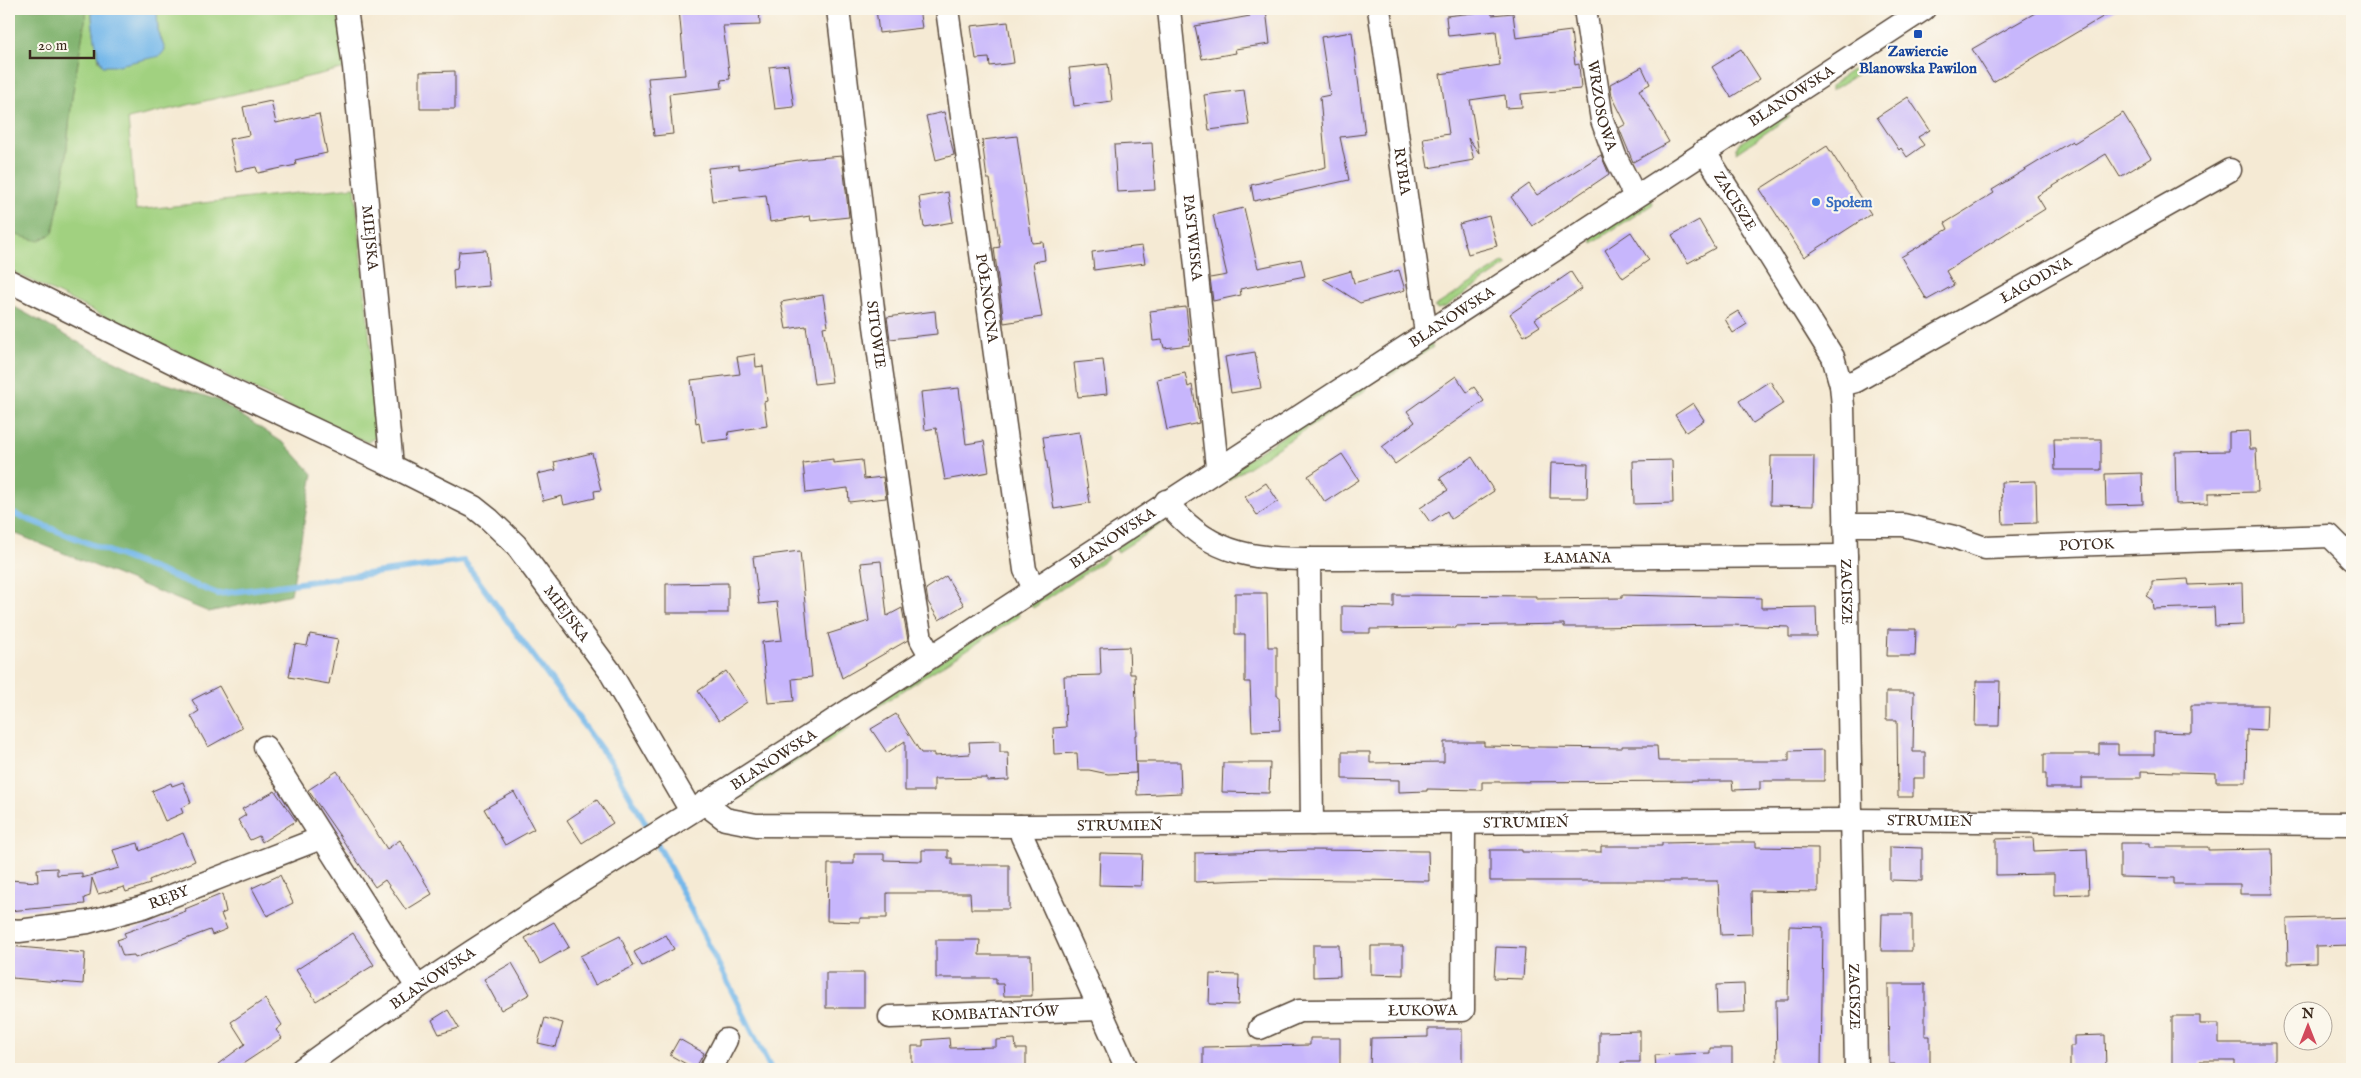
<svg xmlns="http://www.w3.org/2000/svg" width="2361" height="1078" font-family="'IM FELL English',serif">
<rect width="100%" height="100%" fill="#fbf7ec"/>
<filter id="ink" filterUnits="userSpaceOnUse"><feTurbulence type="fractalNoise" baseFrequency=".02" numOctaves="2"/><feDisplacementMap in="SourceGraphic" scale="10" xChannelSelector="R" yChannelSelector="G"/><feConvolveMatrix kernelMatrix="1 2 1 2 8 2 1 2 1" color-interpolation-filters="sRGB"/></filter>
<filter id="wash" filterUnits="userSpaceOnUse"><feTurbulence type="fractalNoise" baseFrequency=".0096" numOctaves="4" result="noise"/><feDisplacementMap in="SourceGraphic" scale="20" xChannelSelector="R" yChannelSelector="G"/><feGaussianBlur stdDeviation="1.12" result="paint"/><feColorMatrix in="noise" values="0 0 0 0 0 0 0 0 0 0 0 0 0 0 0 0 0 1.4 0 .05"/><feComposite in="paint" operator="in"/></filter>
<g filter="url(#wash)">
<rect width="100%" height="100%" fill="#f5ead4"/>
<g fill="#a1d180" stroke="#6e7e4f">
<path d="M87,9H92C91,26 97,44 99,61L165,50L158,30L157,12L172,9L180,12L184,9H337L346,68L128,119L136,210L355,187L379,436L367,442L333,427L9,270V230L16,235L53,233L64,176L72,97Z"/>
<path d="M1867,64L1870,66L1831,91V87C1842,76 1852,68 1867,64Z"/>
<polygon points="1786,115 1789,117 1736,153 1738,144 1782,116"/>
<polygon points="1650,200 1653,204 1592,243 1591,237"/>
<polygon points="1504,262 1507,265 1445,307 1438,309 1434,307"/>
<polygon points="1430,343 1433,347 1389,376 1387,371"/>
<polygon points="1364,384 1367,389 1227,481 1223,475"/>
<polygon points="1165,518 1168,520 1118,552 1116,551 1116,548 1159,519"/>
<polygon points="1107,555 1108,558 1033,608 1030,605"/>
<polygon points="1016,611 1020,616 860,718 866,710"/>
<polygon points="841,727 850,727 738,799 742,791"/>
</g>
<g fill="#80b36e" stroke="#5e6e46">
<polygon points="9,9 87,9 72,97 64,176 53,233 39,241 16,235 9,230"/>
<polygon points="9,304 94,351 155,380 218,400 285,444 313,474 291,594 209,612 9,531"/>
</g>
<path fill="#74b8ea" stroke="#587184" d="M92,9H184L181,12L172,9L157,12L158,30L165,50L160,56L114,66H103C97,59 91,19 92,9Z"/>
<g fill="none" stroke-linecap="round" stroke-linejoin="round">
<polyline stroke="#74b8ea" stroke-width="6" points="9,512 218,594 464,561 612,764 664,856 771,1069"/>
</g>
<g id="blocks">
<g fill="#c7b6fc">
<polygon points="679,9 759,9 760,25 723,26 730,79 721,80 722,88 669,94 673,134 654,136 648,78 685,75"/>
<polygon points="876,9 919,9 922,28 879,33"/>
<polygon points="1249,9 1266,9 1270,44 1235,49 1236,53 1202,59 1195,26 1250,16"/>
<polygon points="2042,9 2116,9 1993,82 1972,49"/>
<polygon points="1491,11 1492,15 1513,13 1516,38 1571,31 1575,65 1579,64 1581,89 1521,94 1522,107 1506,108 1505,95 1470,100 1479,153 1468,138 1474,160 1428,168 1423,138 1449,134 1440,74 1500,65 1496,31 1448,36 1446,16"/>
<polygon points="1008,22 1014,63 990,66 989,58 976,59 971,26"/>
<polygon points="1352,32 1365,134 1340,137 1349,180 1254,201 1251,185 1326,167 1320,97 1330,95 1321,37"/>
<polygon points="1741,49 1760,79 1731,97 1712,67"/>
<polygon points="1108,64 1112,101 1074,106 1069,68"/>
<polygon points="788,65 794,107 775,109 769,67"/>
<polygon points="1642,67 1650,84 1639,90 1669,142 1633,162 1619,128 1626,124 1612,96 1610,84"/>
<polygon points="455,71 455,109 420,109 420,72"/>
<polygon points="1244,90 1249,125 1209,130 1204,95"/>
<polygon points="1908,97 1930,130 1918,137 1924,145 1907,157 1901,148 1899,150 1877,117"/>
<polygon points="271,101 276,123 319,114 327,153 295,160 296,165 258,173 256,167 236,171 229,139 249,135 243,107"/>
<polygon points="944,112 954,155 936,160 926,116"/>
<polygon points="2123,113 2151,158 2120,177 2106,154 2037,196 2045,209 1946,271 1954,285 1927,300 1901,257 1948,229 1945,223 1994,193 1992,190 2072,141 2074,143"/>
<polygon points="1017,136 1032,243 1043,242 1045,260 1033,262 1042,317 1004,323 994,248 1000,247 990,179 987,179 982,140"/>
<polygon points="1152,143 1155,190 1117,192 1114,145"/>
<polygon points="1827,146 1871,214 1804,257 1760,189"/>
<polygon points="1601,155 1609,174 1532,226 1511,197 1529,184 1537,195"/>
<polygon points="842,156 849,217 811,221 810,216 770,222 766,195 712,201 708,168 739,165 739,169 806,159"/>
<polygon points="948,192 953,222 924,227 919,197"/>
<polygon points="1244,208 1258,268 1301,259 1305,276 1240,289 1241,295 1213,301 1210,278 1227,275 1213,215"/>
<polygon points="1489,216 1497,246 1468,254 1459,224"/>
<polygon points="1699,220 1715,248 1688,263 1672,235"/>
<polygon points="1631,232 1649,260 1623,278 1605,250"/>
<polygon points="1142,246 1145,263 1094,270 1092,252"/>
<polygon points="486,250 489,286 454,289 453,270 457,269 459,252"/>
<polygon points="1399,270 1405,290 1360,303 1323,279 1351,271 1354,283"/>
<polygon points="1571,272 1582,289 1535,319 1540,326 1524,336 1510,314"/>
<polygon points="823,295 828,326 823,327 832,382 814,384 806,326 786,329 781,302"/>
<polygon points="1186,307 1190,345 1164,348 1162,340 1153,341 1150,311"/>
<polygon points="935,311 937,334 890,339 887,317"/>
<polygon points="1738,311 1747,324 1733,333 1725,319"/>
<polygon points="1255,352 1261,388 1231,393 1225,357"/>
<polygon points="755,354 756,367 763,366 767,401 764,402 767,426 728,432 729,439 702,442 699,422 696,423 691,380 740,374 737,357"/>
<polygon points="1103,360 1107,394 1078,397 1074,363"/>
<polygon points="1185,373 1188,387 1192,385 1199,423 1167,430 1157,379"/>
<polygon points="1456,376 1467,392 1474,387 1484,401 1395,464 1382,447 1415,422 1407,411"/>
<polygon points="1770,381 1784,403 1753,423 1739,401"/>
<polygon points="959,388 966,444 984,441 989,472 945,480 936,428 925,430 921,392"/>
<polygon points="1693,403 1704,420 1686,432 1675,415"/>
<polygon points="2249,431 2250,449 2256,449 2258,492 2208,493 2208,503 2176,504 2175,452 2229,451 2229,432"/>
<polygon points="1079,432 1090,503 1054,509 1043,437"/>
<polygon points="2054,439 2101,439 2101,470 2055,470"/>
<polygon points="592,453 601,490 594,491 595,498 564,505 562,496 543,501 537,474 556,470 554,462"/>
<polygon points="1342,454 1359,480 1325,502 1308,476"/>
<polygon points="1771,456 1814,456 1813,506 1770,505"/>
<polygon points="1472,457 1494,491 1451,519 1447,511 1430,522 1420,508 1448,490 1440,478"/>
<polygon points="833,459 833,463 862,460 864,479 883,477 886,498 849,502 848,488 806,493 803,463"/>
<polygon points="1672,460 1673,503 1634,504 1633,461"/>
<polygon points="1551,463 1588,464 1587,498 1550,498"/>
<polygon points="2142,473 2143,504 2106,505 2105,474"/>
<polygon points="2036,481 2037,523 2003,524 2001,482"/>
<polygon points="1266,483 1278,501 1257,515 1245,497"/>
<polygon points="800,551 812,677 792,679 794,701 768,703 762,642 782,640 777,602 759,604 753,557"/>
<polygon points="881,561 887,616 902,608 908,640 842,678 828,634 869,621 861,563"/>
<polygon points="946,576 964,605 939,620 928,602 926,589"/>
<polygon points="2188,579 2189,585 2242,583 2243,625 2215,626 2214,607 2153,609 2152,600 2146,596 2152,589 2152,581"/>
<polygon points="728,583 728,613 666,613 666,584"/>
<polygon points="1235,593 1267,593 1268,647 1277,647 1277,696 1279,696 1280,730 1252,731 1250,682 1245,682 1245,634 1235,634"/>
<polygon points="1394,595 1536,596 1536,599 1622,598 1622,595 1761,598 1761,608 1816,607 1817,637 1789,637 1789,627 1731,625 1593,627 1564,627 1564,624 1456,626 1456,628 1370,629 1370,633 1342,633 1342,606 1394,607"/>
<polygon points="1888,629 1916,629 1915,656 1887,656"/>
<polygon points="310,634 338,639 329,684 289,677 295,644 307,646"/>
<polygon points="1129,647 1130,674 1135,674 1137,735 1135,735 1136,773 1108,774 1089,770 1078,770 1077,753 1054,754 1053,728 1066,727 1064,676 1101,675 1100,648"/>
<polygon points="726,671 747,702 719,721 698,691"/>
<polygon points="1976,681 2000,681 1999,726 1975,726"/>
<polygon points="219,686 242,728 208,747 191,716 199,711 192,700"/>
<polygon points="1886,692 1914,692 1913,752 1925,752 1925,778 1913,778 1913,797 1898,797 1897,720 1886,720"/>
<polygon points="2191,705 2267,705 2266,730 2247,729 2246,782 2216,782 2216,773 2141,771 2141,778 2082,778 2082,788 2046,788 2046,774 2044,774 2044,754 2099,754 2099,744 2118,744 2118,755 2154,755 2154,732 2191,733"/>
<polygon points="896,714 921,753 934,753 934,756 970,754 969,742 1000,741 1000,752 1008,752 1009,780 987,781 987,778 934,779 934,791 905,791 905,741 887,753 871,729"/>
<polygon points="1444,742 1484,742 1484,746 1541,747 1622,748 1622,746 1657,746 1658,761 1789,761 1789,751 1824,750 1824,781 1760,781 1760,789 1733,790 1732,781 1482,782 1482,790 1427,789 1427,791 1399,792 1399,780 1342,779 1342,752 1370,752 1370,763 1444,762"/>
<polygon points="1136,762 1180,762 1181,793 1137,795"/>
<polygon points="1223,763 1270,763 1269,793 1222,792"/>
<polygon points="337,771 387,849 400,840 432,894 406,910 385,880 375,887 308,790"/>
<polygon points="183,782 191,803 181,808 183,813 165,821 152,791 171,783 172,786"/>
<polygon points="275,791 296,821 262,842 259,836 250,840 238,820 246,815 242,809"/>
<polygon points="514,792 534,829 505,845 484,809"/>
<polygon points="597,800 613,823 582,843 567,820"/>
<polygon points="183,833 195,861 149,880 150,884 126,892 124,887 98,894 92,878 90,896 84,898 85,904 9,911 9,880 38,882 37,869 57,868 57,875 82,873 82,878 119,868 113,850 138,843 140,851"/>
<polygon points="2033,838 2034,851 2087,849 2089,894 2054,895 2054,874 1996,875 1996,839"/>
<polygon points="1718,842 1756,842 1756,847 1818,848 1818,892 1751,891 1752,934 1721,935 1718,881 1490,881 1490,850 1522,850 1522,852 1601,852 1601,846 1662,846 1662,843"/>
<polygon points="2120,843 2149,843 2149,847 2208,847 2208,850 2272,849 2273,894 2240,894 2240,884 2174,884 2174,878 2120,877"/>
<polygon points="1890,847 1922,848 1922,881 1890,880"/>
<polygon points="922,850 948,850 948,858 952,858 952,865 1009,865 1009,909 971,909 970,893 887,893 887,918 860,918 860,922 827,921 828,864 854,864 854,854 884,854 884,860 922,861"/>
<polygon points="1308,850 1428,851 1429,881 1275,879 1195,882 1195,853"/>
<polygon points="1100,853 1142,854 1141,886 1099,885"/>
<polygon points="280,875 293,903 267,916 252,888"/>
<polygon points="222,894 226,912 221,914 227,929 212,935 210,930 135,958 134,955 123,956 117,940 126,937 124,933 186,911 185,909"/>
<polygon points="1882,914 1912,914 1912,951 1881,951"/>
<polygon points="2352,917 2352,945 2316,946 2316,963 2288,964 2287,919"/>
<polygon points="554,922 569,947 540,964 525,938"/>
<polygon points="1789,926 1823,927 1821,1069 1777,1069 1776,1000 1788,1000"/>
<polygon points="353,933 374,965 316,1001 296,970"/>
<polygon points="666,935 674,949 642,966 634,952"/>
<polygon points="620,936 634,966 595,985 580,956"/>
<polygon points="936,940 980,940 979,955 1031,955 1032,996 1004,996 1003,984 996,984 996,978 936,978"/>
<polygon points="1313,945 1339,945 1340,976 1313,977"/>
<polygon points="9,946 85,953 83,984 12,978 12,975 9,975"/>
<polygon points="1371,946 1403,946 1403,975 1371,974"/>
<polygon points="1496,947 1525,948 1523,979 1494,978"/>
<polygon points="512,963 530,994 501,1010 484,979"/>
<rect x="826" y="973" width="38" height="35"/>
<polygon points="1210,974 1239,975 1238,1005 1209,1004"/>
<polygon points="1744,984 1745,1012 1717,1013 1716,985"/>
<polygon points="1888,984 1925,984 1925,1036 1930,1036 1930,1069 1895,1069 1895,1064 1889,1064"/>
<polygon points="265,999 282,1025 276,1030 282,1038 235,1069 222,1069 218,1064 245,1044 231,1022"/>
<polygon points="448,1010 459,1028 439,1034 432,1020"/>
<polygon points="2172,1016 2200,1016 2200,1024 2219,1024 2219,1043 2275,1043 2275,1069 2235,1069 2235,1061 2200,1061 2200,1069 2172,1069"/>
<polygon points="545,1018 563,1023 556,1047 538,1043"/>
<polygon points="1428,1029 1462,1029 1462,1068 1370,1069 1371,1038 1428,1037"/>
<polygon points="1640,1031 1640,1062 1621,1062 1621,1067 1599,1067 1599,1032"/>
<polygon points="2105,1035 2106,1069 2070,1069 2070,1046 2074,1046 2074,1036"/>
<polygon points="949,1038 950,1048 996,1047 996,1040 1015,1039 1016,1049 1026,1049 1026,1069 912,1069 912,1046 923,1046 923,1040"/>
<polygon points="1310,1038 1340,1038 1340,1069 1203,1069 1203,1047 1310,1045"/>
<polygon points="679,1039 704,1053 695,1069 670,1055"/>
<polygon points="1710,1048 1732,1048 1732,1069 1656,1069 1655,1055 1710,1053"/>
</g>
</g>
</g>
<g filter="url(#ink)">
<use href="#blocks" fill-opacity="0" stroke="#574739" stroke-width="1"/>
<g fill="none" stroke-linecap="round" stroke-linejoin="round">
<g stroke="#574739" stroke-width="25">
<g id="minor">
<path id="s1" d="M346,9L354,67L392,466"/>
<path id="s2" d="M838,9L875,326L911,581L921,639L930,655"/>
<path id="s3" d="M947,9L1025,570L1034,588"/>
<path id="s4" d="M1169,9L1217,467"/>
<path id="s5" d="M1379,9L1426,333"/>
<path id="s6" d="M1585,9L1602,120L1615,156L1635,196"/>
<path id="s7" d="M1704,151L1833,357L1841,385L1843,406L1856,1069"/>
<path id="s8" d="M9,281L182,367L392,466L474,507L489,519L516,545L609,670L691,811"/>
<path id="s9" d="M1841,385L1856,381L2230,170"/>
<path id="s10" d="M1166,501C1214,564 1269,559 1340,559L1846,556"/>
<path id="s11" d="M1845,525H1903L1954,537L1985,548L2330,536L2352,558"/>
<polyline points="1309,559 1312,824"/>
<polyline points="265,747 417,987"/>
<path id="s12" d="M704,803L725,819L756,825L1020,826L1851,820L2352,824"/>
<polyline points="1020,826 1022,836 1127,1069"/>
<path id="s13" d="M9,930L19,931L88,922L143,907L321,838"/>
<path id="s14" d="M890,1017L1100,1009"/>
<path id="s15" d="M1260,1028L1299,1011L1463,1010L1464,823"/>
<path id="s16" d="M302,1069C472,944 655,838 831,722C1195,483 1560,247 1924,9"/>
<polyline points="711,1069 726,1040"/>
</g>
</g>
<use href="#minor" stroke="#fff" stroke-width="22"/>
</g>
</g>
<rect fill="#1a4fb4" stroke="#fbf7ec" stroke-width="2" x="1913" y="29" width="10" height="10" rx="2.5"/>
<circle fill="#3f7fe0" stroke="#fbf7ec" stroke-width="2" cx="1816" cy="202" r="5"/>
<g text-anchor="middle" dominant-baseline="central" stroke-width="4.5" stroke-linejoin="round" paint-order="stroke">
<g font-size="15" font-weight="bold" fill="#164399" stroke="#fbf7ec">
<text x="1918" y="51">Zawiercie<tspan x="1918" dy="17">Blanowska Pawilon</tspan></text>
</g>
<g font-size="15" fill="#3b2a1e" stroke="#fbf7ec">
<text stroke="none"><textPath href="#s16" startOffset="1779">BLANOWSKA</textPath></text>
<text stroke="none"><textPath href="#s6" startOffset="98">WRZOSOWA</textPath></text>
<text stroke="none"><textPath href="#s5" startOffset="164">RYBIA</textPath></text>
<text stroke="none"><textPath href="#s7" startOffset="59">ZACISZE</textPath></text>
<text stroke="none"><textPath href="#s1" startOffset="230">MIEJSKA</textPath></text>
<text stroke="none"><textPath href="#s4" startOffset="230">PASTWISKA</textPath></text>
<text stroke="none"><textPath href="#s9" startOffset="222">ŁAGODNA</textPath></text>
<text stroke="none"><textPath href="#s3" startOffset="292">PÓŁNOCNA</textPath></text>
<text stroke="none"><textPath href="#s16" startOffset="1374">BLANOWSKA</textPath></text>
<text stroke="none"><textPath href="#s2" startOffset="328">SITOWIE</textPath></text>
<text stroke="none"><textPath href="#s16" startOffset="969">BLANOWSKA</textPath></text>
<text stroke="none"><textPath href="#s11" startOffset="245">POTOK</textPath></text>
<text stroke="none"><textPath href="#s10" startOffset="430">ŁAMANA</textPath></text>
<text stroke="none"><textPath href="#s7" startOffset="479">ZACISZE</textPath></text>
<text stroke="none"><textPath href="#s8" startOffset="659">MIEJSKA</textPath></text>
<text stroke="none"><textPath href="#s16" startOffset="564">BLANOWSKA</textPath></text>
<text stroke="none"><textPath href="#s12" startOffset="1232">STRUMIEŃ</textPath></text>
<text stroke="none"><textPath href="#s12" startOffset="828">STRUMIEŃ</textPath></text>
<text stroke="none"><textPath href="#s12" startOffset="422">STRUMIEŃ</textPath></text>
<text stroke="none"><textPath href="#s13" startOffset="164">RĘBY</textPath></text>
<text stroke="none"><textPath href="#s16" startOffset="159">BLANOWSKA</textPath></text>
<text stroke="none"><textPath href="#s7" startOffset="884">ZACISZE</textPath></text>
<text stroke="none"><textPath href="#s15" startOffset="166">ŁUKOWA</textPath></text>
<text stroke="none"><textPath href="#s14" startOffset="105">KOMBATANTÓW</textPath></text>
</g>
<g font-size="15" font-weight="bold" fill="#366cbe" stroke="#fbf7ec" text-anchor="start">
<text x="1826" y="202">Społem</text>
</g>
</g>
<rect width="2361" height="1078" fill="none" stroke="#fbf7ec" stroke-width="30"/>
<g transform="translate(2308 1026)"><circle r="24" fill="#fbf7ec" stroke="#aea59a"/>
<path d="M0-4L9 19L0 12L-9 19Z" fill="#d1495b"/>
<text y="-8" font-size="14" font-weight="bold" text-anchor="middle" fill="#3b2a1e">N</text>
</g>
<path d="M30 50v8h64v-8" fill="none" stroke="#3b2a1e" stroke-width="2.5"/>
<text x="38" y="50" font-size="15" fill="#3b2a1e" stroke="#fbf7ec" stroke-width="4" paint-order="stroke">20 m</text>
</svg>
